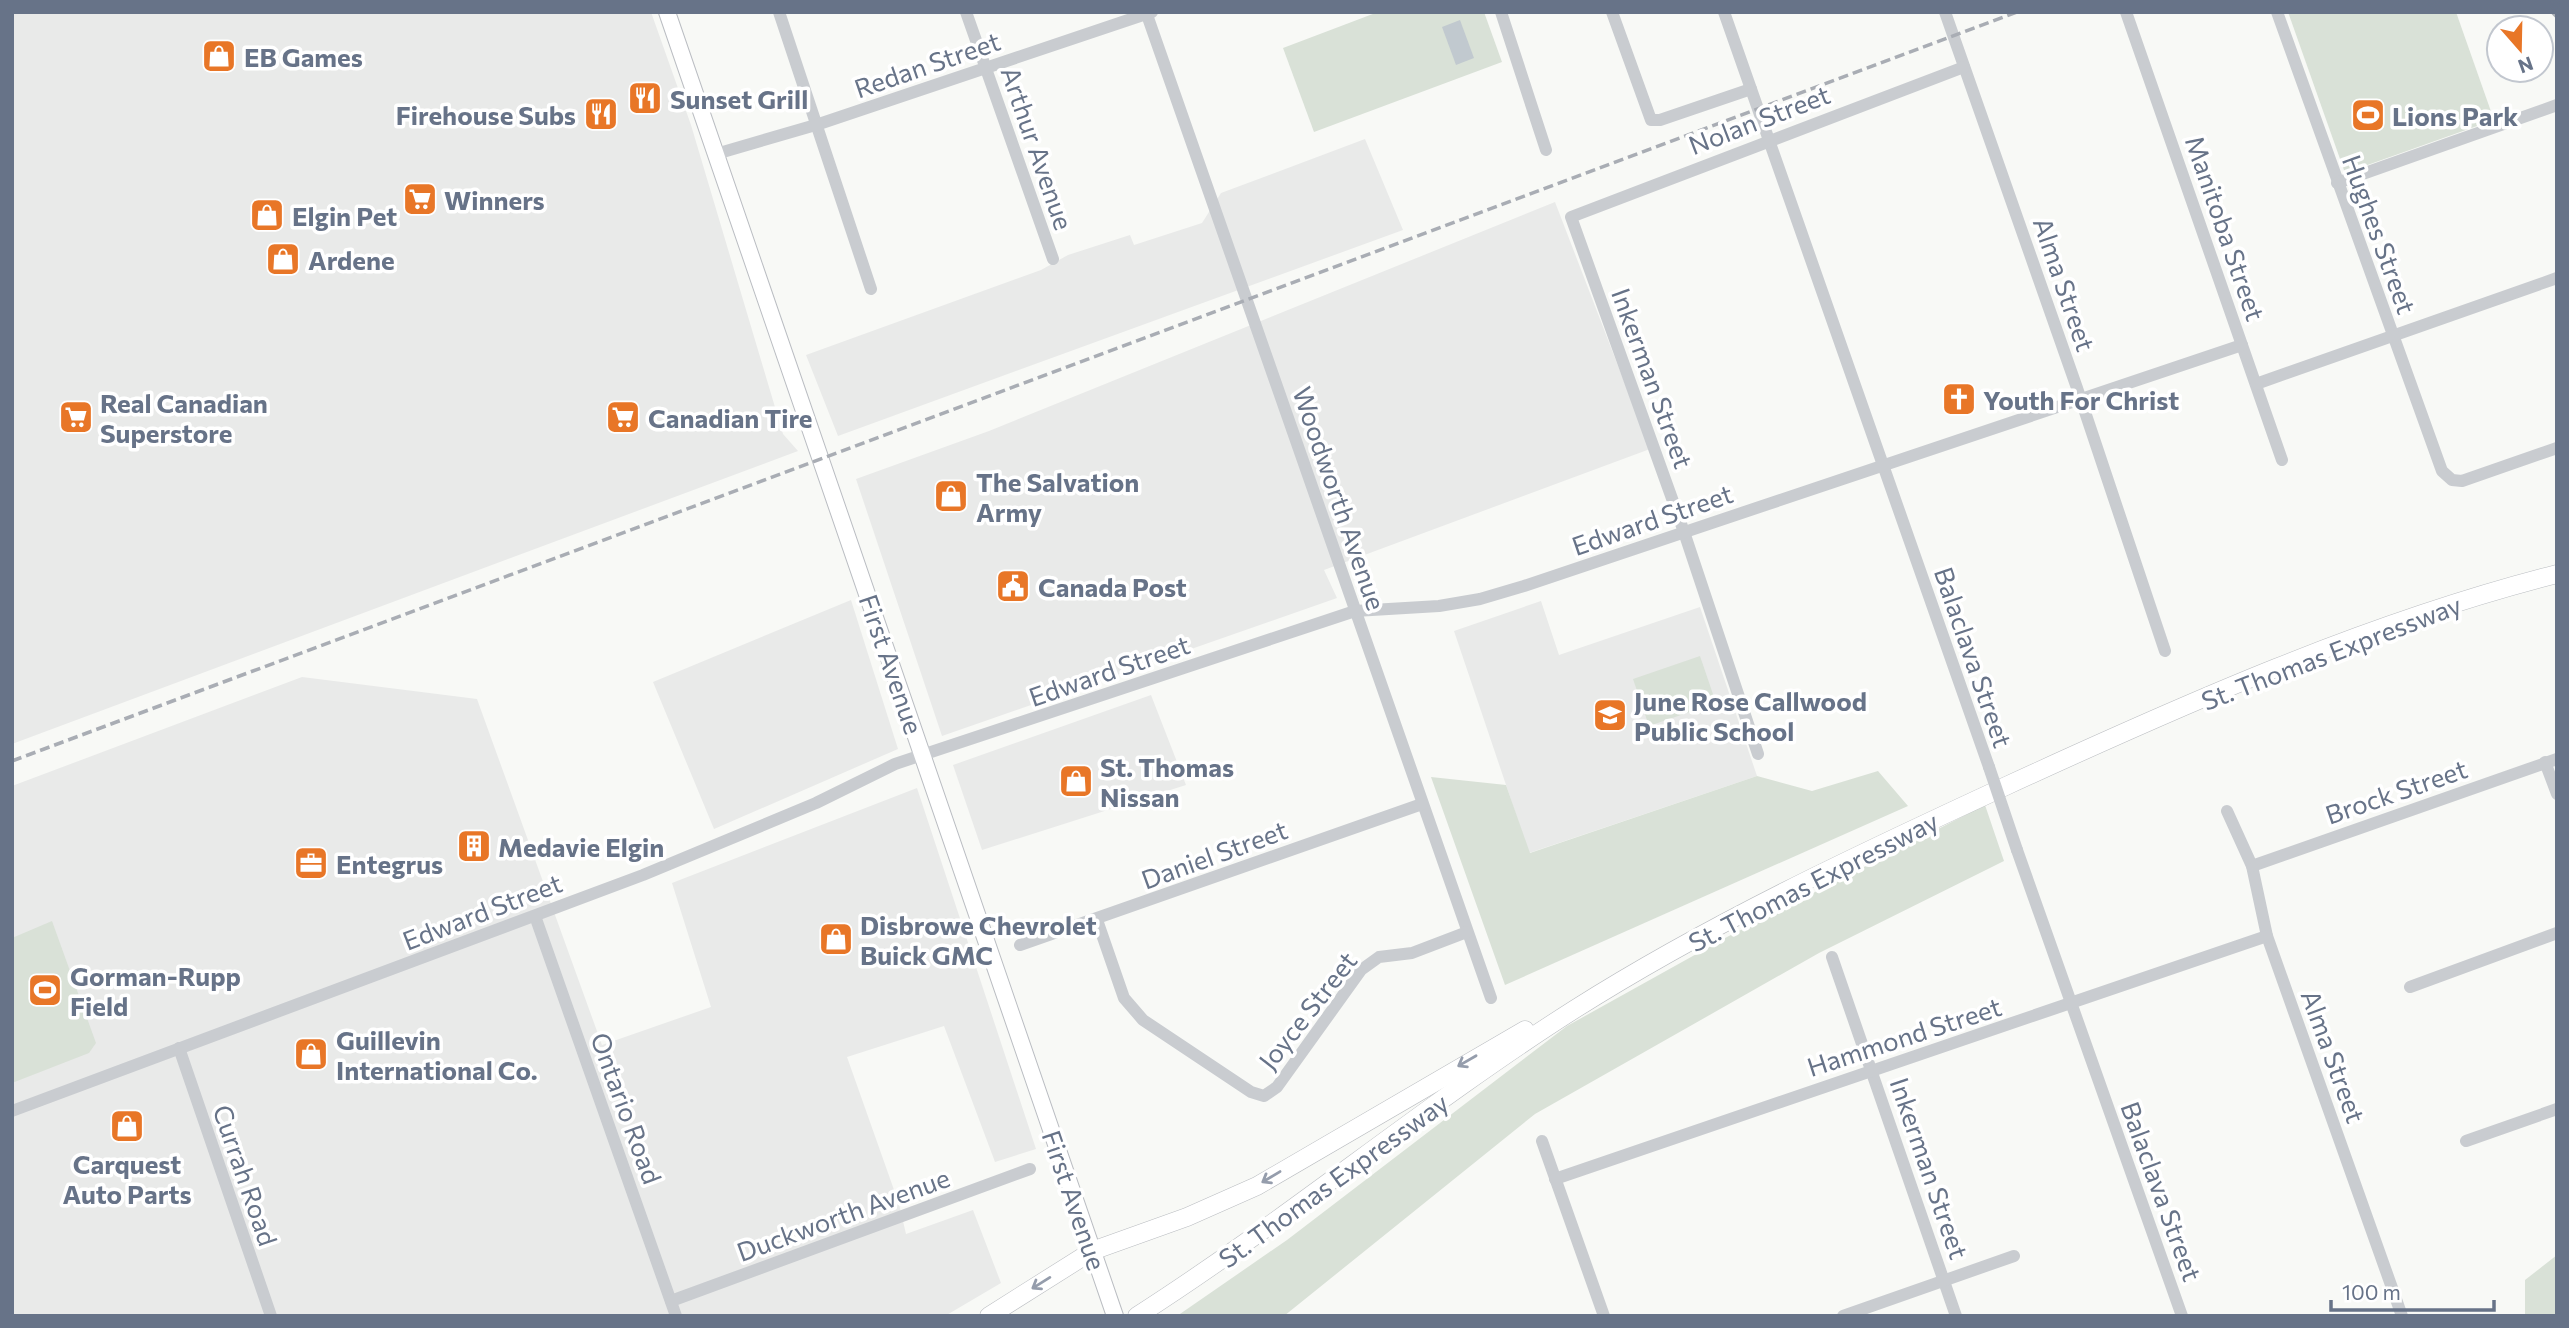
<svg xmlns="http://www.w3.org/2000/svg" width="2569" height="1328" font-family="Commissioner,sans-serif">
<rect width="100%" height="100%" fill="#f8f9f6"/>
<g fill="#e9eae9">
<polygon points="12,12 651,12 691,125 783,434 798,451 12,744"/>
<polygon points="1365,139 1403,230 838,436 806,355 1041,270 1068,255 1130,235 1134,245 1202,223 1221,193"/>
<polygon points="1555,202 1650,449 1324,570 1337,598 942,736 856,479 989,431"/>
<polygon points="851,600 898,749 714,829 653,682"/>
<polygon points="1541,601 1559,655 1700,607 1757,776 1529,853 1454,631"/>
<polygon points="302,677 477,699 602,1045 711,1007 672,883 917,788 1036,1149 995,1162 944,1026 847,1057 899,1204 906,1234 973,1210 1001,1283 945,1316 12,1316 12,786"/>
<polygon points="1151,695 1186,785 982,850 953,765"/>
</g>
<g fill="#d9e1d7">
<polygon points="1378,12 1484,12 1502,62 1314,132 1283,48"/>
<polygon points="2288,12 2456,12 2494,120 2345,173"/>
<polygon points="1700,656 1716,703 1649,726 1633,679"/>
<polygon points="1878,771 1908,806 1505,985 1431,777 1506,785 1530,853 1757,776 1812,791"/>
<polygon points="1985,805 2004,861 1819,953 1535,1114 1284,1316 1177,1316 1287,1240 1567,1026 1727,937"/>
<polygon points="52,921 96,1043 89,1053 12,1083 12,938"/>
<polygon points="2557,1255 2557,1316 2525,1316 2525,1280"/>
</g>
<polygon fill="#c1c9cf" points="1460,20 1474,58 1456,65 1442,27"/>
<g fill="none" stroke-linecap="round" stroke-linejoin="round">
<g stroke="#babdc2" stroke-width="18">
<polyline id="major" points="667,12 1115,1316"/>
</g>
<g stroke="#b9bcc0" stroke-width="19">
<g id="highway">
<polyline points="989,1316 1092,1251 1187,1217 1257,1186 1525,1030"/>
<path d="M1137,1316C1287,1220 1424,1105 1575,1009C1711,923 1859,854 2006,786C2182,705 2368,622 2557,574"/>
</g>
</g>
<g stroke="#c9ccd0" stroke-width="12">
<polyline points="779,12 871,289"/>
<polyline points="966,12 1053,259"/>
<polyline points="1146,12 1491,998"/>
<polyline points="1501,12 1546,150"/>
<polyline points="1612,12 1651,120 1660,120 1751,89"/>
<polyline points="1724,12 1989,767"/>
<polyline points="1945,12 2077,388 2165,651"/>
<polyline points="2126,12 2282,460"/>
<polyline points="2277,12 2442,471 2452,480 2462,481 2557,448"/>
<polyline points="716,154 819,124 1152,12"/>
<polyline points="2337,183 2557,105"/>
<polyline points="2256,384 2557,278"/>
<polyline points="1758,754 1684,532 1571,217 1964,67"/>
<polyline points="2545,762 2557,794"/>
<polyline points="2227,811 2252,866 2267,936 2402,1316"/>
<polyline points="2017,850 2182,1316"/>
<polyline points="2252,866 2557,759"/>
<polyline points="535,916 676,1316"/>
<polyline points="1097,920 1124,998 1143,1020 1251,1092 1264,1096 1277,1087 1361,970 1379,957 1412,953 1467,932"/>
<polyline points="1020,945 1422,804"/>
<polyline points="1832,957 1956,1316"/>
<polyline points="2410,987 2557,933"/>
<polyline points="179,1048 271,1316"/>
<polyline points="12,1111 643,875 816,803 895,764 1355,611 1439,606 1480,599 1524,586 2242,345"/>
<polyline points="1542,1141 1604,1316"/>
<polyline points="2466,1141 2557,1109"/>
<polyline points="1555,1179 2267,936"/>
<polyline points="671,1301 1030,1169"/>
<polyline points="1843,1316 2014,1256"/>
</g>
<use href="#major" stroke="#fff" stroke-width="16"/>
<use href="#highway" stroke="#fff" stroke-width="18"/>
<g stroke="#a9adb4" stroke-width="3.5" stroke-dasharray="10 5" stroke-linecap="butt">
<polyline points="2552,12 2557,17"/>
<polyline points="12,761 2017,12"/>
</g>
<polyline stroke="#c9ccd0" stroke-width="12" points="1989,767 2017,850"/>
</g>
<defs><path id="oneway-shaft" d="M-6 0H5M1.5-3L5.5 0L1.5 3" fill="none" stroke-width="1.6" stroke-linecap="round" stroke-linejoin="round" transform="scale(1.75)"/></defs>
<g stroke="#959dac">
<use href="#oneway-shaft" transform="translate(1467 1061) rotate(150)"/>
<use href="#oneway-shaft" transform="translate(1271 1177) rotate(149)"/>
<use href="#oneway-shaft" transform="translate(1041 1283) rotate(148)"/>
</g>
<defs>
<g id="shop-square" transform="scale(1.75)"><rect x="-9" y="-9" width="18" height="18" rx="4" fill="#e87627" stroke="#fff"/><path d="M-5-2.5h2.3a2.7 3.5 0 0 1 5.4 0H5L5.5 6h-11ZM-1.5-2.5h3a1.5 2.3 0 0 0-3 0Z" fill="#fff"/></g>
<g id="restaurant-square" transform="scale(1.75)"><rect x="-9" y="-9" width="18" height="18" rx="4" fill="#e87627" stroke="#fff"/><path d="M-5-6h1v4h1v-4h1v4h1v-4h1v5L-1.5 .5V6h-2V.5L-5-1ZM5-6V6H3V1.5H1.5Q1.5-4 5-6Z" fill="#fff"/></g>
<g id="stadium-square" transform="scale(1.75)"><rect x="-9" y="-9" width="18" height="18" rx="4" fill="#e87627" stroke="#fff"/><path d="M0-5a6.5 5 0 1 0 0 10a6.5 5 0 1 0 0-10ZM-3.5-1.8h7v3.6h-7Z" fill="#fff"/></g>
<g id="supermarket-square" transform="scale(1.75)"><rect x="-9" y="-9" width="18" height="18" rx="4" fill="#e87627" stroke="#fff"/><path d="M-6-5.5h2.5l.6 2H6L4.5 2H-2.5L-4.4-4H-6ZM-1.5 3.2a1.3 1.3 0 1 0 .1 0ZM3 3.2a1.3 1.3 0 1 0 .1 0Z" fill="#fff"/></g>
<g id="church-square" transform="scale(1.75)"><rect x="-9" y="-9" width="18" height="18" rx="4" fill="#e87627" stroke="#fff"/><path d="M-1.2-6h2.4v3.5h3.3v2.4h-3.3V6h-2.4V-.1h-3.3v-2.4h3.3Z" fill="#fff"/></g>
<g id="civic-square" transform="scale(1.75)"><rect x="-9" y="-9" width="18" height="18" rx="4" fill="#e87627" stroke="#fff"/><path d="M-.6-6.5H3V-4.5H.6V-3L4-1V1h2V6H-6V1h2V-1L-.6-3ZM-1.2 2.5V6h2.4V2.5Z" fill="#fff"/></g>
<g id="school-square" transform="scale(1.75)"><rect x="-9" y="-9" width="18" height="18" rx="4" fill="#e87627" stroke="#fff"/><path d="M0-5L7-2L0 1L-7-2ZM-4 1L0 2.5L4 1V4Q0 6-4 4Z" fill="#fff"/></g>
<g id="building-square" transform="scale(1.75)"><rect x="-9" y="-9" width="18" height="18" rx="4" fill="#e87627" stroke="#fff"/><path d="M-4-6H4V6H1V3H-1V6H-4ZM-2.5-4.3h1.7v1.8h-1.7ZM.8-4.3h1.7v1.8H.8ZM-2.5-1h1.7V.8h-1.7ZM.8-1h1.7V.8H.8Z" fill="#fff"/></g>
<g id="office-square" transform="scale(1.75)"><rect x="-9" y="-9" width="18" height="18" rx="4" fill="#e87627" stroke="#fff"/><path d="M-6-3h4V-5.5h4V-3h4V5H-6ZM-1-4.5V-3h2v-1.5ZM-6 0V1H6V0Z" fill="#fff"/></g>
</defs>
<g fill-rule="evenodd">
<use href="#shop-square" x="219" y="56"/>
<use href="#restaurant-square" x="645" y="98"/>
<use href="#restaurant-square" x="601" y="114"/>
<use href="#stadium-square" x="2368" y="115"/>
<use href="#supermarket-square" x="420" y="199"/>
<use href="#shop-square" x="267" y="215"/>
<use href="#shop-square" x="283" y="259"/>
<use href="#church-square" x="1959" y="399"/>
<use href="#supermarket-square" x="76" y="417"/>
<use href="#supermarket-square" x="623" y="417"/>
<use href="#shop-square" x="951" y="496"/>
<use href="#civic-square" x="1013" y="586"/>
<use href="#school-square" x="1610" y="715"/>
<use href="#shop-square" x="1076" y="781"/>
<use href="#building-square" x="474" y="846"/>
<use href="#office-square" x="311" y="863"/>
<use href="#shop-square" x="836" y="939"/>
<use href="#stadium-square" x="45" y="990"/>
<use href="#shop-square" x="311" y="1054"/>
<use href="#shop-square" x="127" y="1126"/>
</g>
<g text-anchor="middle" dominant-baseline="central" stroke-width="7" stroke-linejoin="round" paint-order="stroke">
<g font-size="26" font-weight="bold" fill="#677388" stroke="#fff" text-anchor="start">
<text x="244" y="56">EB Games</text>
<text x="670" y="98">Sunset Grill</text>
<text x="576" y="114" text-anchor="end">Firehouse Subs</text>
<text x="2392" y="115">Lions Park</text>
<text x="444" y="199">Winners</text>
<text x="292" y="215">Elgin Pet</text>
<text x="308" y="259">Ardene</text>
<text x="1983" y="399">Youth For Christ</text>
<text x="100" y="402">Real Canadian<tspan x="100" dy="30">Superstore</tspan></text>
<text x="648" y="417">Canadian Tire</text>
<text x="976" y="481">The Salvation<tspan x="976" dy="30">Army</tspan></text>
<text x="1038" y="586">Canada Post</text>
<text x="1634" y="700">June Rose Callwood<tspan x="1634" dy="30">Public School</tspan></text>
<text x="1100" y="766">St. Thomas<tspan x="1100" dy="30">Nissan</tspan></text>
<text x="498" y="846">Medavie Elgin</text>
<text x="336" y="863">Entegrus</text>
<text x="860" y="924">Disbrowe Chevrolet<tspan x="860" dy="30">Buick GMC</tspan></text>
<text x="70" y="975">Gorman-Rupp<tspan x="70" dy="30">Field</tspan></text>
<text x="336" y="1039">Guillevin<tspan x="336" dy="30">International Co.</tspan></text>
<text x="127" y="1163" text-anchor="middle">Carquest<tspan x="127" dy="30">Auto Parts</tspan></text>
</g>
<g font-size="26" fill="#677388" stroke="#fff">
<text transform="translate(927 64) rotate(-19)">Redan Street</text>
<text transform="translate(1759 119) rotate(-21)">Nolan Street</text>
<text transform="translate(1038 148) rotate(71)">Arthur Avenue</text>
<text transform="translate(2226 228) rotate(71)">Manitoba Street</text>
<text transform="translate(2380 234) rotate(70)">Hughes Street</text>
<text transform="translate(2065 284) rotate(71)">Alma Street</text>
<text transform="translate(1653 378) rotate(70)">Inkerman Street</text>
<text transform="translate(1340 498) rotate(71)">Woodworth Avenue</text>
<text transform="translate(1652 519) rotate(-19)">Edward Street</text>
<text transform="translate(2331 652) rotate(-21)">St. Thomas Expressway</text>
<text transform="translate(1974 657) rotate(71)">Balaclava Street</text>
<text transform="translate(892 664) rotate(71)">First Avenue</text>
<text transform="translate(1109 670) rotate(-19)">Edward Street</text>
<text transform="translate(2396 791) rotate(-19)">Brock Street</text>
<text transform="translate(1214 854) rotate(-20)">Daniel Street</text>
<text transform="translate(1813 881) rotate(-27)">St. Thomas Expressway</text>
<text transform="translate(482 911) rotate(-21)">Edward Street</text>
<text transform="translate(1307 1010) rotate(-52)">Joyce Street</text>
<text transform="translate(1904 1036) rotate(-18)">Hammond Street</text>
<text transform="translate(2334 1056) rotate(70)">Alma Street</text>
<text transform="translate(627 1108) rotate(70)">Ontario Road</text>
<text transform="translate(1930 1168) rotate(71)">Inkerman Street</text>
<text transform="translate(246 1175) rotate(71)">Currah Road</text>
<text transform="translate(1333 1180) rotate(-36)">St. Thomas Expressway</text>
<text transform="translate(2162 1191) rotate(70)">Balaclava Street</text>
<text transform="translate(1075 1200) rotate(71)">First Avenue</text>
<text transform="translate(843 1214) rotate(-20)">Duckworth Avenue</text>
</g>
</g>
<rect width="2569" height="1328" fill="none" stroke="#677388" stroke-width="28"/>
<g transform="translate(2520 49) rotate(160)"><circle r="33" fill="#ffffff" stroke="#c2c7cf" stroke-width="2"/>
<path d="M0-5L12 26L0 18L-12 26Z" fill="#e87627"/>
<text y="-10" font-size="19" font-weight="bold" text-anchor="middle" fill="#677388">N</text>
</g>
<path d="M2331 1300v10h163v-10" fill="none" stroke="#677388" stroke-width="3.5"/>
<text x="2342" y="1300" font-size="21" fill="#677388" stroke="#ffffff" stroke-width="5" paint-order="stroke">100 m</text>
</svg>
